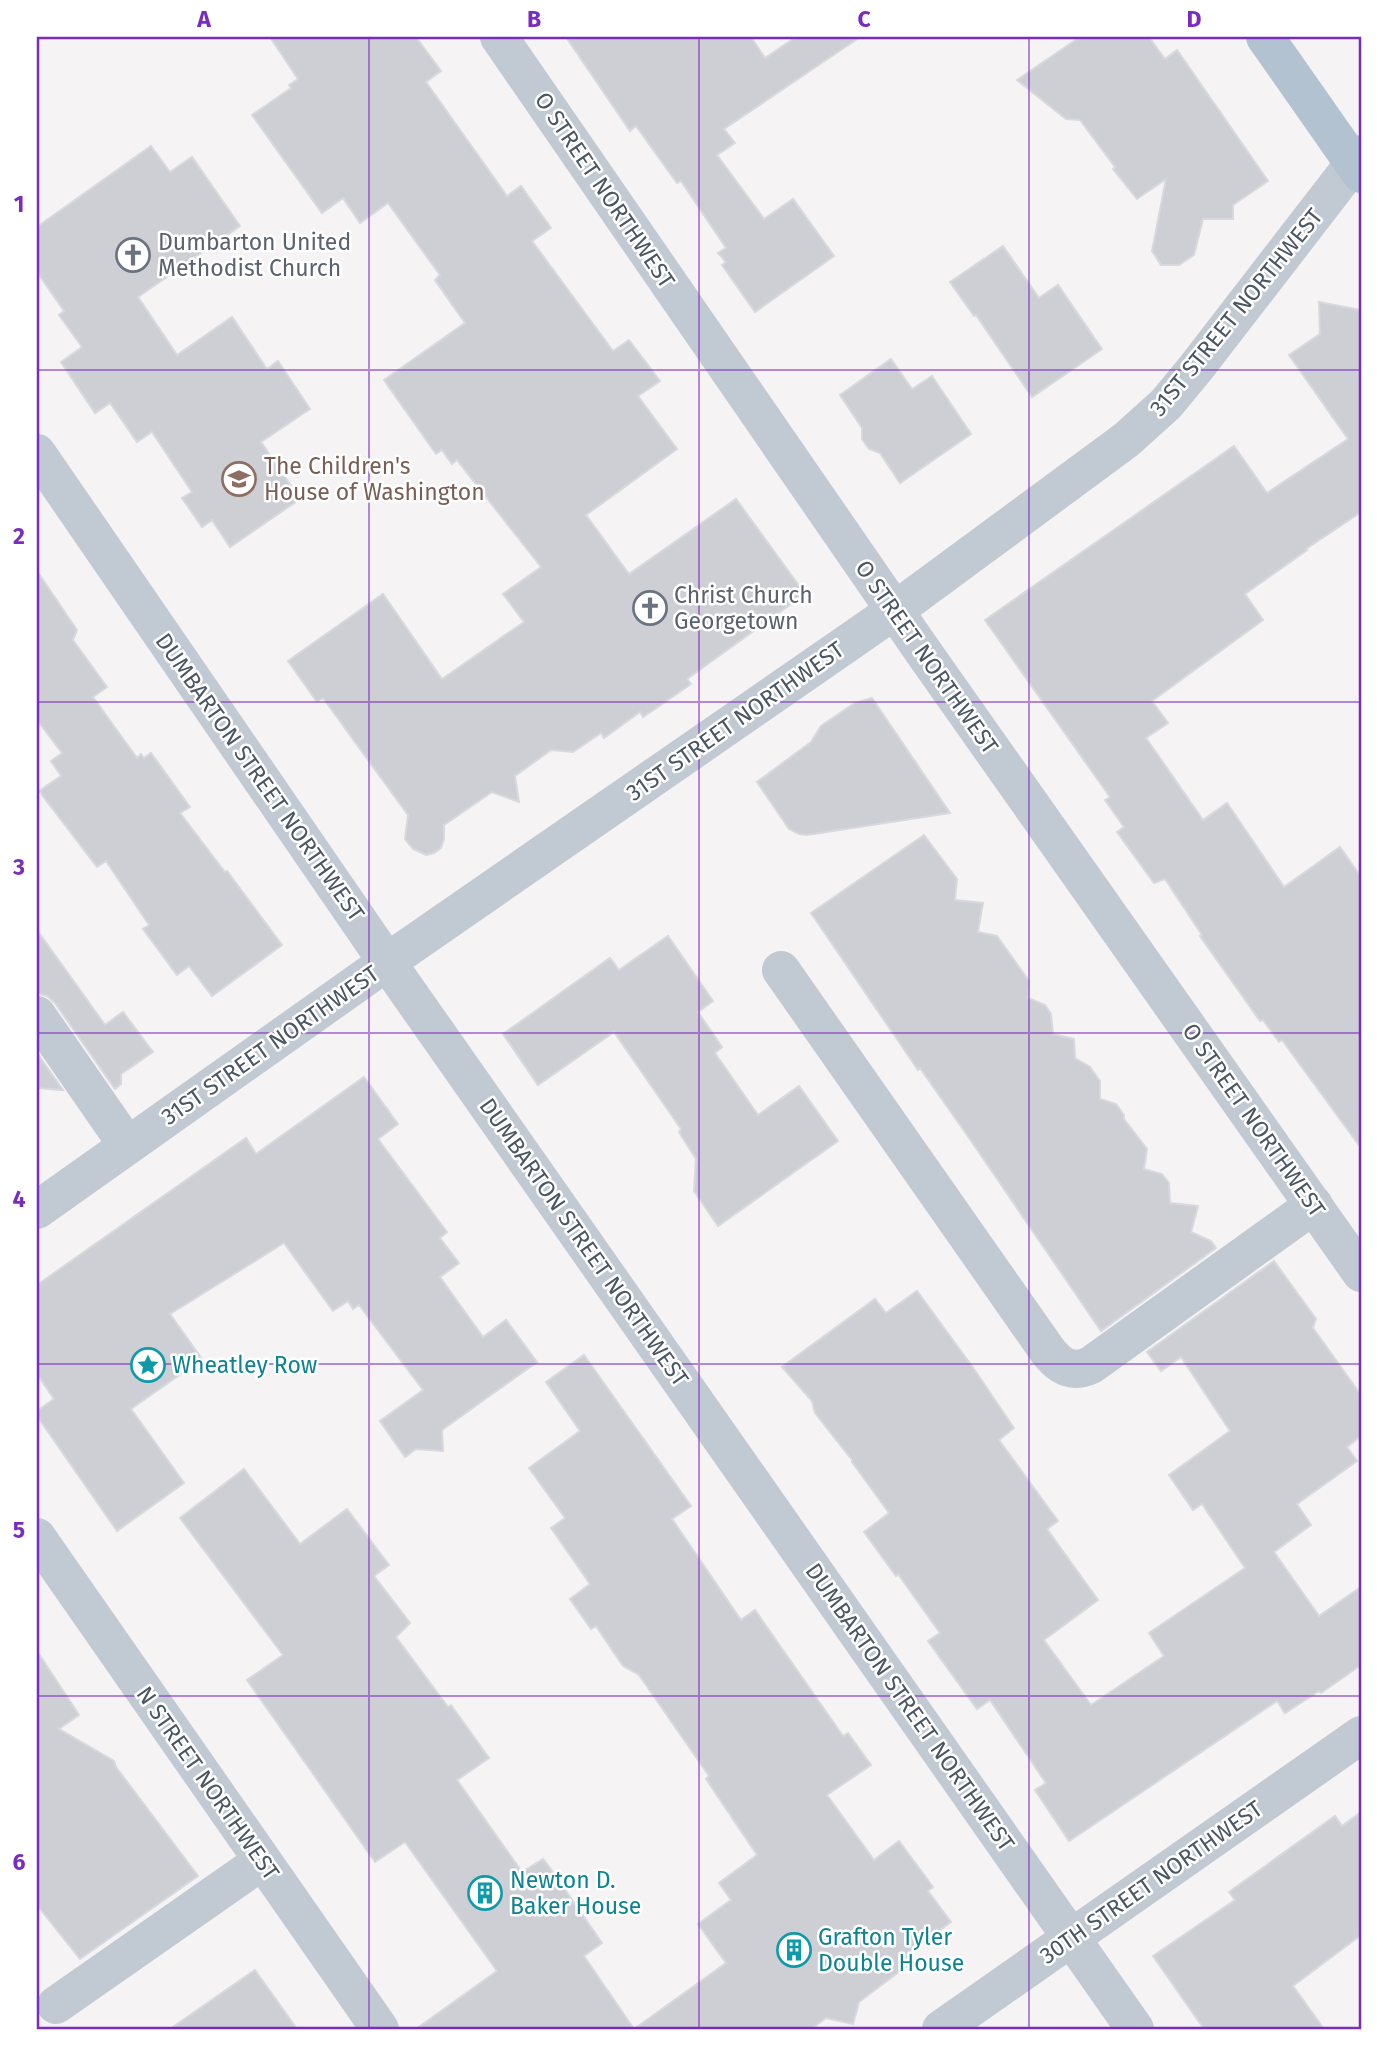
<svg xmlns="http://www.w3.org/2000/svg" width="1398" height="2066" font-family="'Fira Sans',sans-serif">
<rect width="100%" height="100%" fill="#f5f3f3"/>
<g fill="#cdcfd5" stroke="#d7d9de" stroke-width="2">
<polygon points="270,37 416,37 441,71 426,82 507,196 521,186 551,228 532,241 613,351 629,340 660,381 638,396 677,449 586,515 629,574 736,499 805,594 687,679 691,684 643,717 640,712 604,738 601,733 573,752 551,750 515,776 519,802 492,792 444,825 444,839 441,848 434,853 426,855 413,849 405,839 408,815 323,698 317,702 288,661 383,594 442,679 524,622 503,594 541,567 457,460 452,464 442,450 436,454 384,380 465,323 435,280 440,275 388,203 360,223 343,198 322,213 252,115 291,88 289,85 298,79"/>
<polygon points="566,37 751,37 765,58 796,37 860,37 724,129 735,143 717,155 764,219 793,199 834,256 755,312 722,265 726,262 718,253 726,248 681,181 677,183 636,126 630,131"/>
<polygon points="1080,37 1149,37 1165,59 1177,50 1268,181 1233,205 1233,219 1203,219 1194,255 1179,265 1161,265 1152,251 1166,179 1137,199 1113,169 1115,167 1080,120 1066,119 1017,80"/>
<polygon points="151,146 170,172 192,157 240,226 138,297 177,355 232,317 267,369 278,361 310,409 261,442 300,499 230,547 212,520 202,527 182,498 192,492 152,432 137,442 110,403 95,413 61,362 82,347 59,315 64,311 37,272 37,227"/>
<polygon points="1003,246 1039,298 1058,285 1102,349 1032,397 976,315 974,316 950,282"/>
<polygon points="1319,302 1361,310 1361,512 1306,549 1307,550 1245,594 1263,620 1152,701 1168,723 1146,738 1203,820 1227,803 1284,887 1340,847 1361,877 1361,1148 1282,1040 1279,1042 1263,1020 1260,1021 1200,936 1202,935 1165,879 1154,883 1117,832 1124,827 1105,800 1110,797 985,620 1234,446 1267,493 1348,439 1289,355 1320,334"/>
<polygon points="891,359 912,389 932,376 971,434 900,483 880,453 869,449 862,439 862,428 840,395"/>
<polygon points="37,571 77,630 73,640 107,687 93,697 137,758 141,754 144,758 151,753 190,807 180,813 225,872 227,871 282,945 212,996 189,966 177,975 143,929 149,925 106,861 97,867 39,791 61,776 51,761 62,753 37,720"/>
<polygon points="872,698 950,813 807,835 799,834 789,829 757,782 811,742 821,726 855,703"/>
<polygon points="924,835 957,879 955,900 983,903 978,932 997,936 1029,981 1028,998 1045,1005 1051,1014 1053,1034 1074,1039 1075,1058 1090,1067 1100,1081 1100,1099 1116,1104 1124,1115 1124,1119 1147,1149 1144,1169 1162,1174 1169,1183 1170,1203 1198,1206 1191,1232 1211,1241 1216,1248 1101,1331 967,1135 920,1068 918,1070 811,913"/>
<polygon points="37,930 105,1025 123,1012 153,1052 121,1074 121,1084 115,1089 55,1003 47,996 37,993"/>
<polygon points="668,936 713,1001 698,1012 722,1047 715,1053 758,1115 799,1086 838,1141 718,1226 694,1191 696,1159 679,1132 681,1129 614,1032 538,1085 503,1034 610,958 619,970"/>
<polygon points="37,1053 63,1090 37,1088"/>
<polygon points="364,1077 398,1124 378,1139 447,1232 440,1238 459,1263 440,1277 483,1337 506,1320 537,1362 442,1430 443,1451 416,1449 405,1457 380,1421 423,1390 359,1305 353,1309 348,1301 333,1311 284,1243 170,1314 202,1359 131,1409 184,1483 117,1531 37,1416 37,1411 54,1399 37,1374 37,1285 246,1138 256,1154"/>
<polygon points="1274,1261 1316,1319 1313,1328 1361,1395 1361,1436 1347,1447 1357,1461 1297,1504 1311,1525 1274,1552 1319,1616 1361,1587 1361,1665 1321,1693 1319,1691 1285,1713 1277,1701 1069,1841 1035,1790 1046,1783 990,1700 977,1709 928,1641 940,1633 898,1574 896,1576 864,1532 889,1513 852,1462 852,1460 815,1413 812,1401 782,1367 875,1299 886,1313 917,1291 974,1369 1014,1428 999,1440 1058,1521 1047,1529 1098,1600 1044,1640 1091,1705 1164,1656 1149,1633 1245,1568 1202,1504 1193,1510 1169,1475 1230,1431 1181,1357 1161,1371 1147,1352"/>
<polygon points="584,1355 691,1506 672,1519 741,1620 755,1610 843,1736 848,1733 871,1765 827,1795 874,1860 899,1841 933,1887 928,1891 951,1922 907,1954 912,1962 859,2002 853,2024 826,2018 811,2029 416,2029 497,1971 405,1842 375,1862 297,1751 247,1680 283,1655 180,1518 244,1469 300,1544 347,1509 389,1565 374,1576 410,1623 396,1637 448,1707 451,1705 489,1758 457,1780 522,1872 543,1859 548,1865 602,1943 584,1956 634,2029 726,1963 698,1924 731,1900 719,1883 757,1855 706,1779 709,1776 646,1685 638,1674 623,1666 596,1626 591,1629 570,1599 590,1584 551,1528 565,1518 529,1468 580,1431 546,1382"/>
<polygon points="37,1651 79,1715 59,1729 114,1761 116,1767 198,1876 80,1959 37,1905"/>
<polygon points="1361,1812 1361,1935 1293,1986 1324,2029 1204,2029 1153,1956 1235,1900 1229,1892 1335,1816 1342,1826"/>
<polygon points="255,1970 297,2029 170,2029"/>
</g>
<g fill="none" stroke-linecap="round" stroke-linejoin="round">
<g stroke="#c1cad2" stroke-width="38">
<polyline points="499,37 924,653 1361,1273"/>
<polyline points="37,453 387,962 1135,2029"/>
<path d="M781,970L1047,1350C1059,1366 1072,1374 1091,1365L1314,1205"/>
<polyline points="37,1015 127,1145"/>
<polyline points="37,1210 387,962 894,611 1126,440 1166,404 1195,369 1361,154"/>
<polyline points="37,1537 380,2029"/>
<polyline points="56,2005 262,1861"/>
<polyline points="941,2029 1361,1735"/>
</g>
<polyline stroke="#b3c2d1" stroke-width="38" points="1265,37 1361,174"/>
</g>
<path fill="none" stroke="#7b2cbf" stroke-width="2" stroke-opacity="0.55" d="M369,37V2029M699,37V2029M1029,37V2029M37,370H1361M37,702H1361M37,1033H1361M37,1364H1361M37,1696H1361"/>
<defs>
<g id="church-ring" transform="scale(1.75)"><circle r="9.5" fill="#fff" stroke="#6b7280" stroke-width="1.5"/><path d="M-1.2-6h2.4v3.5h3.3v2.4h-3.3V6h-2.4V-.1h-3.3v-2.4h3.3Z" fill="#6b7280"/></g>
<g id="school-ring" transform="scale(1.75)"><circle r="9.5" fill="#fff" stroke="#8d6e63" stroke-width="1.5"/><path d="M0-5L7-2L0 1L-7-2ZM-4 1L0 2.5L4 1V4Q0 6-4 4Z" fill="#8d6e63"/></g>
<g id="sight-ring" transform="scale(1.75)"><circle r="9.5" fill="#fff" stroke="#0f9aa8" stroke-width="1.5"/><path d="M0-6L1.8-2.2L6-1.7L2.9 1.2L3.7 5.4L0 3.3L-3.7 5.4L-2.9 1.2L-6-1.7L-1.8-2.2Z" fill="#0f9aa8"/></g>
<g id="building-ring" transform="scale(1.75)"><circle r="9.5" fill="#fff" stroke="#0f9aa8" stroke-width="1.5"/><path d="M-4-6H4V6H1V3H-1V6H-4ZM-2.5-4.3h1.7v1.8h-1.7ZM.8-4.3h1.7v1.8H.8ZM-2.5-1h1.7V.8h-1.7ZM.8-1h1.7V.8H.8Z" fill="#0f9aa8"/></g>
</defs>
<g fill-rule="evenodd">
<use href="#church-ring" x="133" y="255"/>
<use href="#school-ring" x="239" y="479"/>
<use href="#church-ring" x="650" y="608"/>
<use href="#sight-ring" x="148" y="1365"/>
<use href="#building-ring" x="485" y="1893"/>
<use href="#building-ring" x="794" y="1950"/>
</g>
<g text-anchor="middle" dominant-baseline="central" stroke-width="5" stroke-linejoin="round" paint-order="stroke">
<g font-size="23" fill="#4a5661" stroke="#fff">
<text transform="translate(605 190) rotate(56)">O STREET NORTHWEST</text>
<text transform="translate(1236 312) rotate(-51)">31ST STREET NORTHWEST</text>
<text transform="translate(927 657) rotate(55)">O STREET NORTHWEST</text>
<text transform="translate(735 721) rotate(-35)">31ST STREET NORTHWEST</text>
<text transform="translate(260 777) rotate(55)">DUMBARTON STREET NORTHWEST</text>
<text transform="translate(270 1045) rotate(-35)">31ST STREET NORTHWEST</text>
<text transform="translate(1254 1120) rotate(55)">O STREET NORTHWEST</text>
<text transform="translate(584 1242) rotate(55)">DUMBARTON STREET NORTHWEST</text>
<text transform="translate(910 1707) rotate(55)">DUMBARTON STREET NORTHWEST</text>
<text transform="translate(208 1783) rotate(55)">N STREET NORTHWEST</text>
<text transform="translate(1151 1882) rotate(-35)">30TH STREET NORTHWEST</text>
</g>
<g font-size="23" fill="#5b616d" stroke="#fff" text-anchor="start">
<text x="158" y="242">Dumbarton United<tspan x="158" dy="26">Methodist Church</tspan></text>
<text x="674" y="595">Christ Church<tspan x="674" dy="26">Georgetown</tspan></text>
</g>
<g font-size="23" fill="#785e54" stroke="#fff" text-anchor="start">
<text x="264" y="466">The Children's<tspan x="264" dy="26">House of Washington</tspan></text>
</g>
<g font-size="23" fill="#0d838f" stroke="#fff" text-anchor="start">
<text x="172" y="1365">Wheatley Row</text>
<text x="510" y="1880">Newton D.<tspan x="510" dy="26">Baker House</tspan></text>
<text x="818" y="1937">Grafton Tyler<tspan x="818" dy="26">Double House</tspan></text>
</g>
</g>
<rect width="1398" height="2066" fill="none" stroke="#ffffff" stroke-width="77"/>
<rect x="38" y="38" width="1322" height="1990" fill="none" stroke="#7b2cbf" stroke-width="2.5"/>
<g font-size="23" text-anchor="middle" font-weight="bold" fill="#7b2cbf">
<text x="204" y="27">A</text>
<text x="534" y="27">B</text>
<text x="864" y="27">C</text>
<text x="1194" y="27">D</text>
<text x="19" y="212">1</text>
<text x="19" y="544">2</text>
<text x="19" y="875">3</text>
<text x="19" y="1207">4</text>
<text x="19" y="1538">5</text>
<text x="19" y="1870">6</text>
</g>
</svg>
